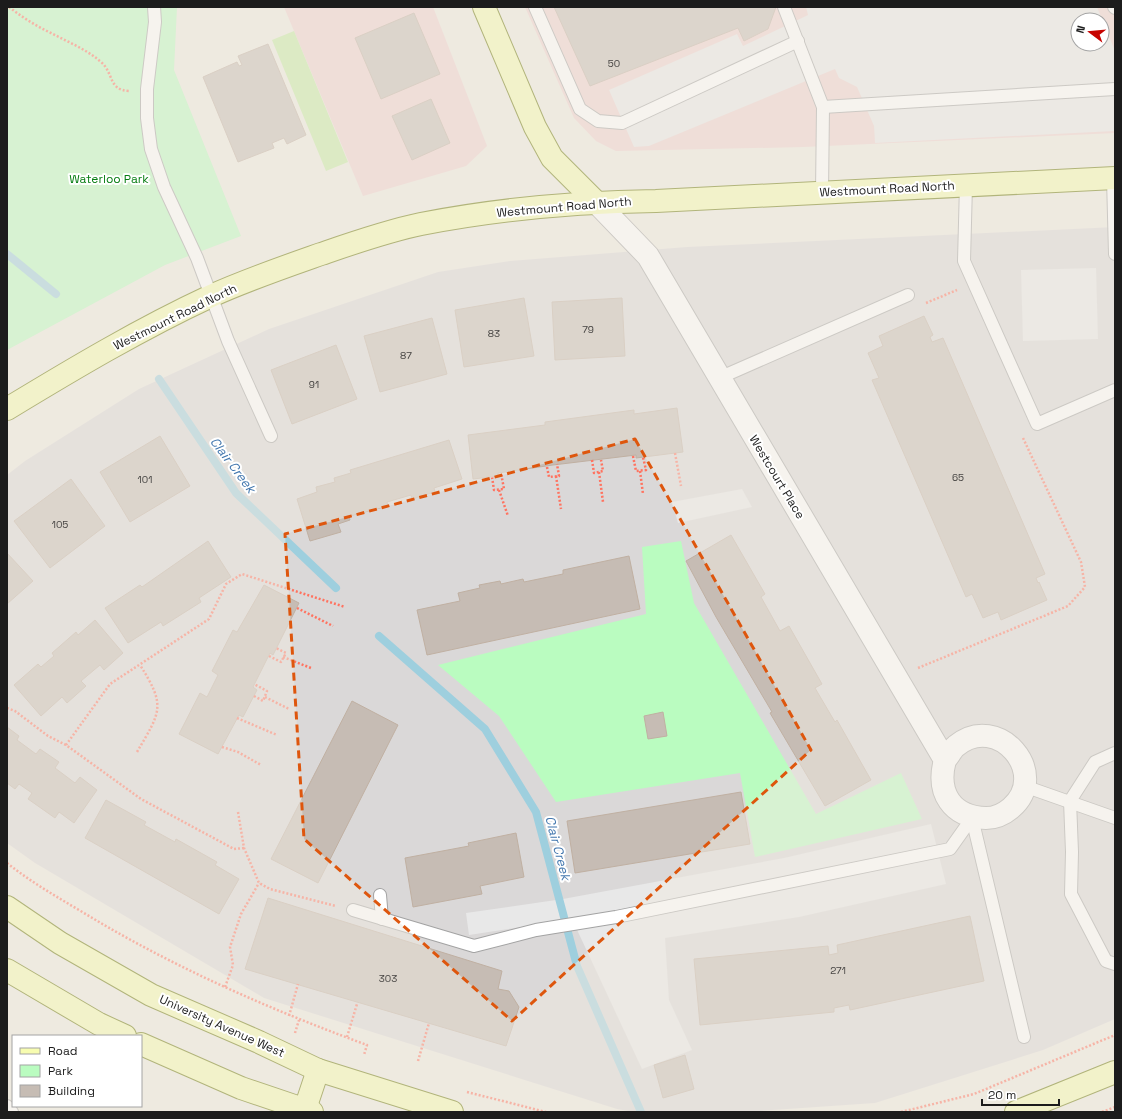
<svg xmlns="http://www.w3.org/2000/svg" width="1122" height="1119" font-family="'Space Grotesk',sans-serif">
<rect width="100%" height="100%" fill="#eeeae0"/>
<polygon fill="#dad8d8" points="1115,227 1115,1019 1043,1050 875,1103 745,1112 633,1112 617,1109 264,998 35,863 7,843 7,475 25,461 139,389 269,329 438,272 510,261 687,247"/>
<g fill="#f0d0ce" fill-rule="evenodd">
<polygon points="284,7 433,7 487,146 466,166 363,196"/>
<path d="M525,7H1115V133L803,147L616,151L596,141L574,118ZM1078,20H1102V44H1078Z"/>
</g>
<polygon fill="#c5eba3" points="294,31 348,162 326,171 272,40"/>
<g fill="#bafcc0">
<polygon points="7,7 177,7 174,70 241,236 165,265 7,350"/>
<polygon points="681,541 694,603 816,814 901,773 922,819 755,857 740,773 556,802 499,716 438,665 646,614 642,547"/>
</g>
<g fill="#e8e8e8" fill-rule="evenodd">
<path d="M806,7H1097L1115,51V131L875,143L874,126L857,87L839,78L835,69L649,146L634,147L609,90L737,34L743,46L808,15ZM1078,20H1102V44H1078Z"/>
<polygon points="1096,268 1098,339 1023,341 1021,270"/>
<polygon points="742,489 752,507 678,523 672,502"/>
<polygon points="931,824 946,884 799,917 665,938 669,1000 692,1050 642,1069 572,919 469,935 466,913 563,899 784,858"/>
</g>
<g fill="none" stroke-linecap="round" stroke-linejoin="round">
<g stroke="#9ecfde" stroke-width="8">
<polyline points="7,254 56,294"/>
<polyline points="159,379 236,493 336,588"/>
<polyline points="379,636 485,729 536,812 577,966 641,1112"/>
</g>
</g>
<g fill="#c6bcb4" stroke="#c0b0a2">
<polygon points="554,7 776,7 768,29 744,41 738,28 590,86"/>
<polygon points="414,13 440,74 381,99 355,38"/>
<polygon points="268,44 306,135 287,144 284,138 272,143 274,148 238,162 203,77 237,62 239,66 242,65 238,56"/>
<polygon points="431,99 450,143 412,160 392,116"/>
<polygon points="524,298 534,356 464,367 455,310"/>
<polygon points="622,298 625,356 555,360 552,302"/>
<polygon points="924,316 933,335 930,337 932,342 943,338 1045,574 1036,578 1038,583 1039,582 1047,600 1001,620 998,612 983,618 972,594 966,597 872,380 879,378 868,353 883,346 879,336"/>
<polygon points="432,318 447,374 380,392 364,336"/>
<polygon points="336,345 357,399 292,424 271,370"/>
<polygon points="677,408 683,452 636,458 636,455 553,465 498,473 498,476 473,479 468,435 545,425 545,422 634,410 634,414"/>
<polygon points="160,436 190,486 130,522 100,472"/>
<polygon points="449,440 462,479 434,488 435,492 412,499 411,495 387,502 388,506 349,516 350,520 338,524 341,532 310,541 297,499 317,492 316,487 335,482 334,478 351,473 350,470"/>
<polygon points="71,479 105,526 50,568 14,521"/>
<polygon points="731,535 765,594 761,597 780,631 789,626 822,684 815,688 835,722 837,720 871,780 825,806 770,713 772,712 716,617 686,561"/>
<polygon points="208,541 231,577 199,598 201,602 163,626 161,622 128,643 105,608 140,585 142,587"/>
<polygon points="7,553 33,581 7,604"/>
<polygon points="629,556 640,609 427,655 417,610 460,601 458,593 480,588 479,585 500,581 501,584 523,579 524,582 563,574 563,570"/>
<polygon points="264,585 299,603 273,655 270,653 253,687 257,690 243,717 239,715 218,754 179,734 200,693 207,697 218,675 212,671 233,630 237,632"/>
<polygon points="95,620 123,653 104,670 100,665 81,681 86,686 67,703 62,697 41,716 14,685 38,664 41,667 54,656 52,653 76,632 78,635"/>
<polygon points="352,701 398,725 318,883 271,859"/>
<polygon points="663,712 667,736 648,739 644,716"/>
<polygon points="7,727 19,736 17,740 36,754 40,749 59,762 55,768 75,783 80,777 97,790 74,823 59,812 55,818 28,799 32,793 19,784 15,789 7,783"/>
<polygon points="741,792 750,844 575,873 567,821"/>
<polygon points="106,800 146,822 144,825 175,842 176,839 217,862 215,865 239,879 219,914 85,838"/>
<polygon points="516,833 524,877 480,886 482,894 413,907 405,858 469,846 468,843"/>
<polygon points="268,898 502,971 498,989 509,991 519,1007 506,1046 245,969"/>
<polygon points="970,916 984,981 850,1010 849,1005 834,1008 834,1012 700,1025 694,959 828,946 829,955 838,953 837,945"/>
<polygon points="685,1055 694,1089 663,1098 654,1065"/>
</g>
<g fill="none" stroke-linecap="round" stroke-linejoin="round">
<g stroke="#a3a3a3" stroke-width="14">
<g id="lane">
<polyline points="154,7 155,22 147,89 147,118 151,149 164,187 197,258 228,341 271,436"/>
<polyline points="535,7 580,109 598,121 622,123 798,41"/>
<polyline points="784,7 823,107 822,192"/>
<polyline points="1114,7 1115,8"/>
<polyline points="823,107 1115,89"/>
<polyline points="1113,178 1115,254"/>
<polyline points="966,185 964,261 1037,424 1115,390"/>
<polyline points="719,378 908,295"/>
<polyline points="1115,753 1095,762 1070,801 1072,852 1071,894 1106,961 1115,964"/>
<polyline points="1024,786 1115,818"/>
<polyline points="972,818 1024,1037"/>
<polyline points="380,895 382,919"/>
<polyline points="353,910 474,946 536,930 616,917 950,849 972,818"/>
<polyline points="7,1106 12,1112"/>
</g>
</g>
<g stroke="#a3a3a3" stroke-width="24">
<path id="street" d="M596,202L648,256L945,760C936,793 952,817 986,818C996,818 1004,814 1011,808C1051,774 998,711 956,746C952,749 949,756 945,760"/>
</g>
<g stroke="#677500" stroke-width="24">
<g id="secondary">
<polyline points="484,7 535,127 552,158 596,202"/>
<path d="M7,409C73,369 140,329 211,296C246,280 284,267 321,254C353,243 387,231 421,224C498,209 577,202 656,201L1115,178"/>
<polyline points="7,907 60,943 151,995 259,1042 318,1070 452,1112"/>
<polyline points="7,970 99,1024 125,1036"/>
<polyline points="141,1044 241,1088 312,1112"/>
<polyline points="304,1112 318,1070"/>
<polyline points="1016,1112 1115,1072"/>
</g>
</g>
<g stroke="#ff7360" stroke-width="2.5" stroke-dasharray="2 2" stroke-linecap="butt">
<path d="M9,7C22,17 36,26 51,33C68,42 86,49 101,62C114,73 108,90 129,91"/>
<polyline points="926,303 957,290"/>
<polyline points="675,453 681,486"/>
<polyline points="633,456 636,471 646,470 643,457"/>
<polyline points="592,460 594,473 603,471 601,460"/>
<polyline points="547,467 549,477 559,476 557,464"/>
<polyline points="640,471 643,494"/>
<polyline points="599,472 603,502"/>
<polyline points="556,476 561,509"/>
<polyline points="492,477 494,490 504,489 501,473"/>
<polyline points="499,490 508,516"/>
<polyline points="297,608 333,626"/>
<polyline points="269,656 281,662 286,653 276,648"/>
<polyline points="283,657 311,668"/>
<polyline points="918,668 1068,606 1085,587 1081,562 1023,438"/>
<polyline points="254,696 263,701 267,691 254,684"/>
<polyline points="265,697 289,709"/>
<polyline points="7,708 15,711 48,736 66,745"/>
<polyline points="237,718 277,735"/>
<polyline points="222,747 238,752 261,765"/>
<path d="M137,752C161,711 166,706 140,665"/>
<polyline points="238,812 244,848 259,883 270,889 336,906"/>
<polyline points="244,848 234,849 141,799 66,745 110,684 209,619 226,584 242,574 345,607"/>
<path d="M7,863C31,882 57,897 84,913C173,967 269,1009 367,1045L364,1055"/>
<polyline points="225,987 233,965 230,947 241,914 259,883"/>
<polyline points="289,1016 298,984"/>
<polyline points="295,1033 299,1020"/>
<polyline points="347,1037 357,1004"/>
<polyline points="418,1061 429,1023"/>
<polyline points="467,1092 546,1112"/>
<polyline points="901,1112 974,1094 1115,1035"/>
<polyline points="1102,1112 1115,1107"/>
</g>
<use href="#lane" stroke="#fff" stroke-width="12"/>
<use href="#street" stroke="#fff" stroke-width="22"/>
<use href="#secondary" stroke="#f7fcb0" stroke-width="22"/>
</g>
<path d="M0 0H1122V1119H0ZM635,439L811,750L512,1021L304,839L285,534Z" fill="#eeeae0" fill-opacity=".55" fill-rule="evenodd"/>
<path fill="none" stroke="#de560d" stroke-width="3" stroke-dasharray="8 5" stroke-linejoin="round" d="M635,439L811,750L512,1021L304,839L285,534Z"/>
<g text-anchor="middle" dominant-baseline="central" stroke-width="4" stroke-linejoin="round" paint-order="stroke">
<g font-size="10" fill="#464442">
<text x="614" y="63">50</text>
<text x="588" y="329">79</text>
<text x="494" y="333">83</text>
<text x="406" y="355">87</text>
<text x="314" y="384">91</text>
<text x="958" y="477">65</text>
<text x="145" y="479">101</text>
<text x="60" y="524">105</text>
<text x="838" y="970">271</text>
<text x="388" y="978">303</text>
</g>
<g font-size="12" fill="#067d12" stroke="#fff">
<text x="109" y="179">Waterloo Park</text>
</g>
<g font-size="12" fill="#1c1c1c" stroke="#fff">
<text transform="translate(887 189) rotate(-3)">Westmount Road North</text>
<text transform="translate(564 207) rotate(-5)">Westmount Road North</text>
<text transform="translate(175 317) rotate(-26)">Westmount Road North</text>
<text transform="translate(777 477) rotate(59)">Westcourt Place</text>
<text transform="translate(222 1026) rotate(24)">University Avenue West</text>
</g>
<g font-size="13" font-style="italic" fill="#4478af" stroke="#fff">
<text transform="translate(233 465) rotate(53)">Clair Creek</text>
<text transform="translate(558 848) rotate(75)">Clair Creek</text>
</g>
</g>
<rect width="1122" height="1119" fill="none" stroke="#1c1c1c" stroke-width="16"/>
<rect x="12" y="1035" width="130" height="72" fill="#ffffff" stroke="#a4a4a4"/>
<rect x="20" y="1048" width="20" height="6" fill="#f7fcb0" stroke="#a4a4a4"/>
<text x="48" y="1055" font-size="12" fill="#1c1c1c">Road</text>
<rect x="20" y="1065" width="20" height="12" fill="#bafcc0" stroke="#a4a4a4"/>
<text x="48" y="1075" font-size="12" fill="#1c1c1c">Park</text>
<rect x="20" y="1085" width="20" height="12" fill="#c6bcb4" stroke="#a4a4a4"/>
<text x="48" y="1095" font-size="12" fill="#1c1c1c">Building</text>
<g transform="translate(1090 32) rotate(286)"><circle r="19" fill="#ffffff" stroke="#a4a4a4"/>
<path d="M0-3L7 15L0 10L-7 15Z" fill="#c70300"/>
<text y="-6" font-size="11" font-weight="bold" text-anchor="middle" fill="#1c1c1c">N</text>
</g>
<path d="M982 1099v6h77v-6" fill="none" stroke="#1c1c1c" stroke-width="2"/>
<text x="988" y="1099" font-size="12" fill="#1c1c1c" stroke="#ffffff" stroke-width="3" paint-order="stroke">20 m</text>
</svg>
